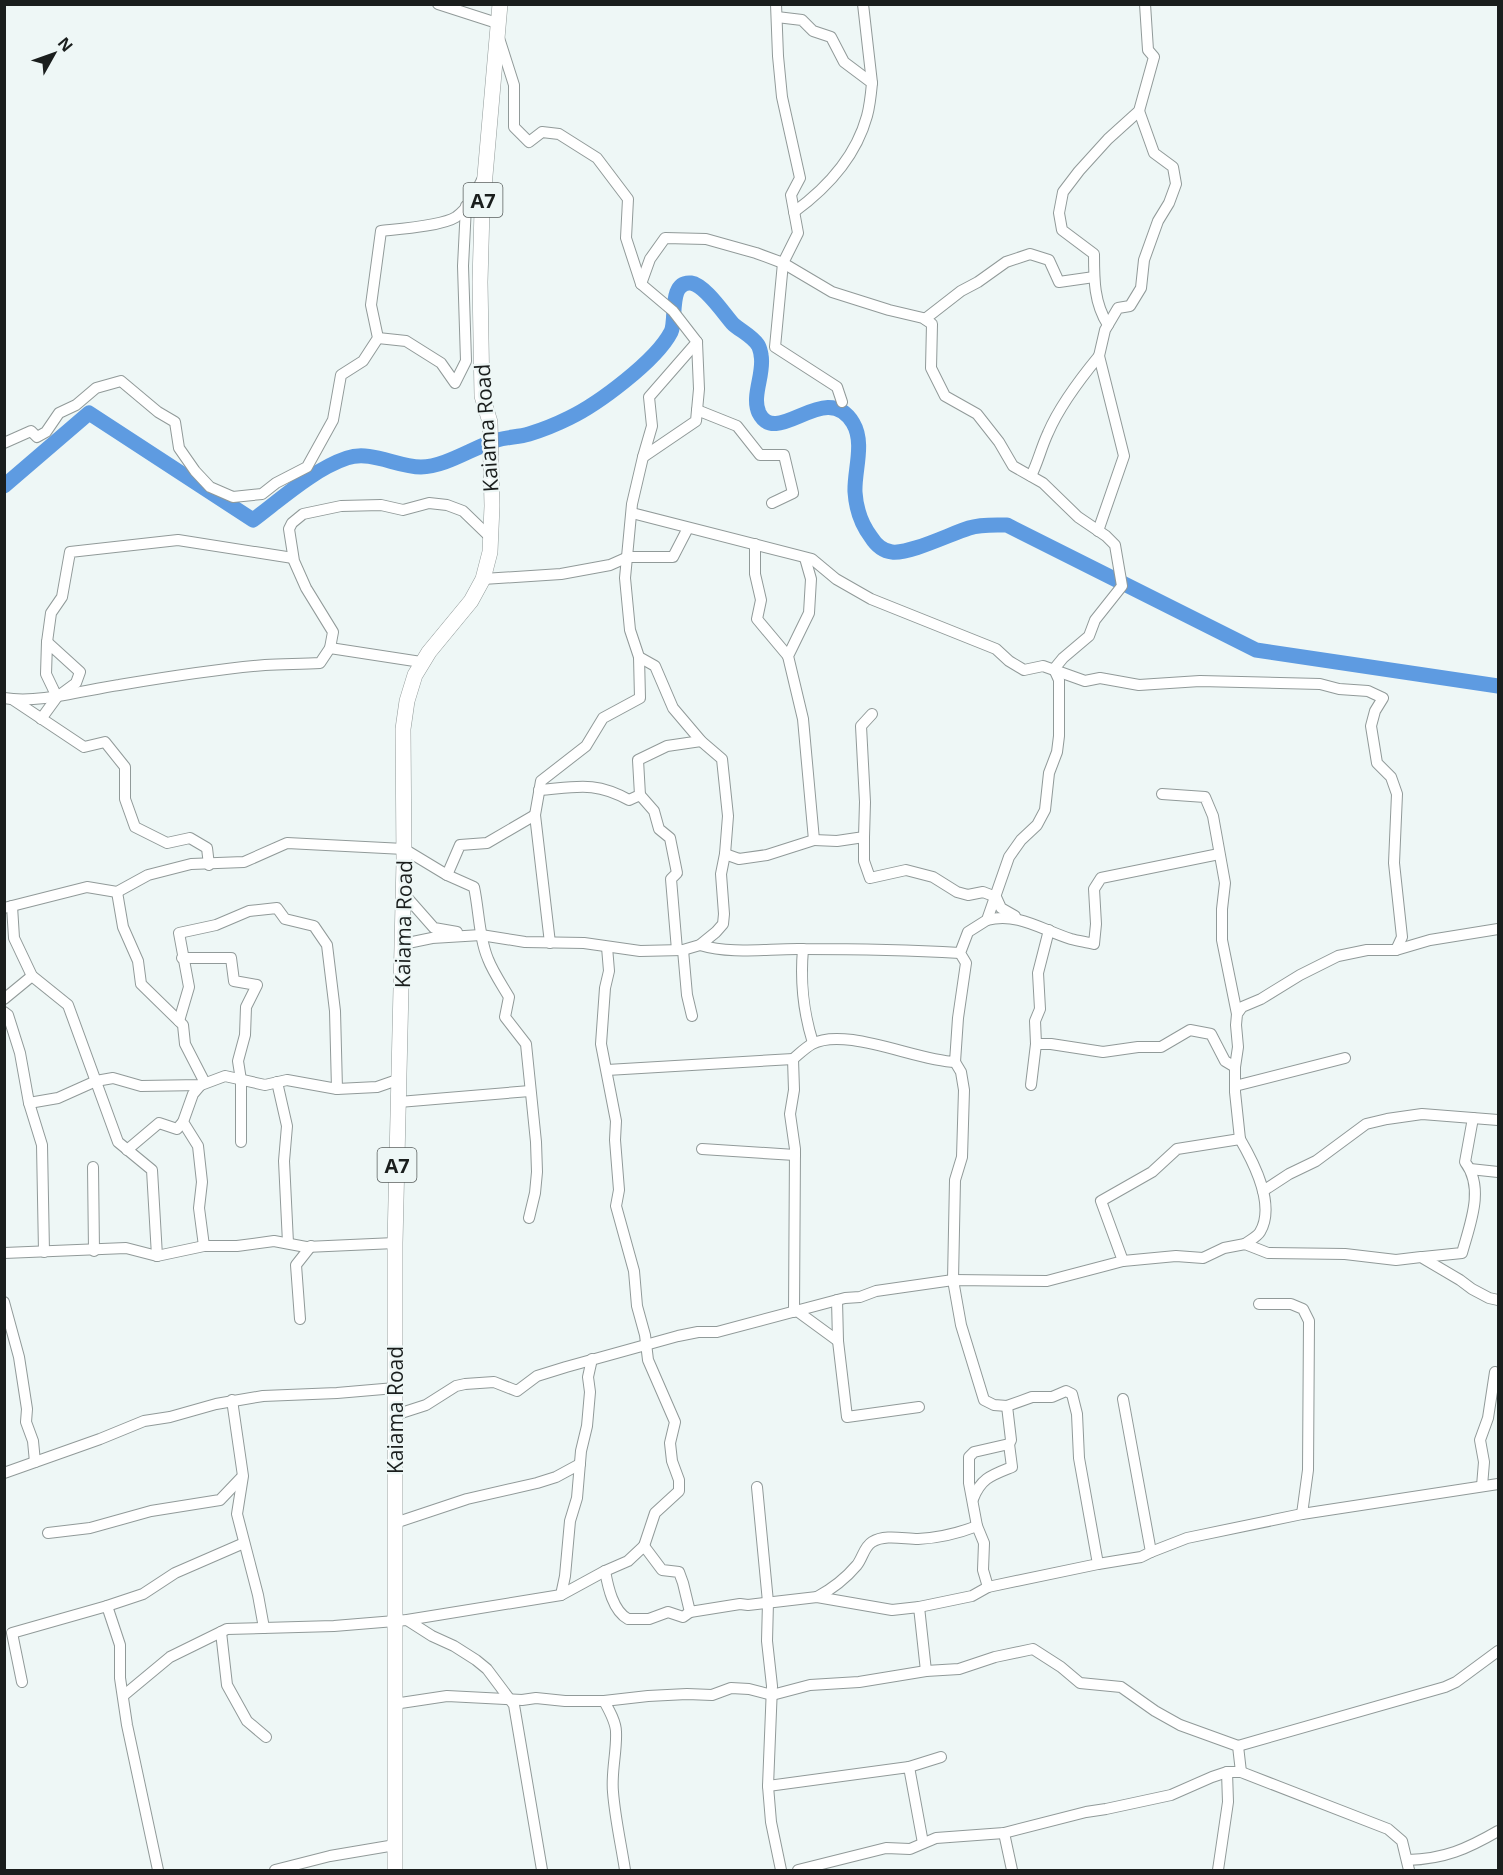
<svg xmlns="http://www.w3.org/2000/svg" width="1503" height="1875" font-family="'Open Sans',sans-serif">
<rect width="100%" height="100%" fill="#eef7f6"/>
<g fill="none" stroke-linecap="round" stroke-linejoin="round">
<path stroke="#5e9be1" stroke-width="15" d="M4,486L89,413L253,520C281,499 314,469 347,458C371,450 397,467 421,467C445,467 474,447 497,440C508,437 519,437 529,434C542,430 557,424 569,418C598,404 656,361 671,332C677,320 668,281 691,283C705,285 724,314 733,324C741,331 752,336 758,345C759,346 761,353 761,355C765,373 751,396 759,413C777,449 826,378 853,423C865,443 854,471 855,492C856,508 862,525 871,537C876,545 883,551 892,552C910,554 950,534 969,528C981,524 995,525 1007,525L1256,650L1498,686"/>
<g stroke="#919a99" stroke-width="12">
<g id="minor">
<polyline points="438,4 500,24"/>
<polyline points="776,4 778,56 782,97 800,178 791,195 798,233 783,263 775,347 837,387 842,402"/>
<polyline points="863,4 872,83"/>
<path d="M777,17L802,20L813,31L831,37L844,62L872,83C871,94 870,105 867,116C856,156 827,188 794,212"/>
<path d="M641,284L650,259L665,238L706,239L756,253L783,263L832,292L889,310L923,318L932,324L931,368L945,396L977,414L999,442L1013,466L1043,483L1078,517L1106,536L1115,545L1122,586L1095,620L1089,636L1063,658L1054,669L1059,680V736L1057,752L1049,773L1045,810L1037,825L1021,840L1009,857L987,920L968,932L960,953L966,963L958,1018L955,1062C917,1061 845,1026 812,1044C805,1048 799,1054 793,1059L794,1090L790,1114L795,1149L794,1312"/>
<polyline points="925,319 961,291 978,282 1006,262 1030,254 1049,260 1059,282 1094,277"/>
<path d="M1108,325C1094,303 1094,280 1094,254L1062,230L1059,213L1063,192L1079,171L1108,139L1139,111L1154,57L1148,50L1145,4"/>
<polyline points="378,338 406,341 441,363 455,383 466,361 463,266 466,206"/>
<polyline points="697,410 737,426 760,455 784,455 793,493 772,503"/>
<path d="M4,443L31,431L37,437L46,432L59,413L76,405L96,388L121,381L158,412L175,422L179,448L195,471L210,487L233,497L262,494L276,483L307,467L333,420L341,375L363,361L378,338L371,305L381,231C399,229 442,226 456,217C469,208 476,192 483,178"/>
<polyline points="643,457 696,421 699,389 697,342"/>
<path d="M1031,476C1038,462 1041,448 1048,433C1060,405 1080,379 1099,356"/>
<polyline points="632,513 812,559 836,579 871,599 996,649 1009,661 1024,670 1043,666 1085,681 1100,678 1139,685 1200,681 1320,684 1339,689 1368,691 1383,698 1375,711 1371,726 1377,763 1391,777 1397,794 1394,863 1402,937 1396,950"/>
<polyline points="1098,531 1124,456 1099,356 1105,330 1118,308 1130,306 1141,288 1144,260 1158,221 1169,203 1176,184 1173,167 1154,153 1139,111"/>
<polyline points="755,544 755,574 761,600 757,619 788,656"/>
<polyline points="483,579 561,574 610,565 628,557 673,557 688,528"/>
<polyline points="47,642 51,613 62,597 70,552 178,540 293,558"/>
<polyline points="330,648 421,662"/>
<path d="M4,698C39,704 84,690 119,685C167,677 216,669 265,665C284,664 302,664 320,663L330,648L333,632L306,588L294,561L289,529L292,523L303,514L341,506L381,505L403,510L429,503L447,505L463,511L492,539"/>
<polyline points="12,699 84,747 105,742 125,767 125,799 135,827 167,843 190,838 207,848 209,865"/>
<polyline points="41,719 57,697 76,683 80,672 47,642 46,674 57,697"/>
<path d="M539,790C577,787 595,781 629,800L640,795L654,811L659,829L670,838L677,873L671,879L677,950"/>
<polyline points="1162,794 1205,797 1213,816 1225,883 1222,909 1222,940 1237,1014"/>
<polyline points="640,795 638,760 667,746 701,741"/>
<polyline points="864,837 864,861 870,878 906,870 933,877 957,892 968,895 983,892 996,897 1001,908 1015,916"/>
<polyline points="814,840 837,841 864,837 865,802 861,726 872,714"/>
<polyline points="725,854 739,859 767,855 814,840 803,719 788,656 809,613 811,579 805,558"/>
<path d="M447,875L474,887C479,910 479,938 488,959C493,972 502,985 509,997L505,1017L526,1044L536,1142L537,1172L535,1193L529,1218"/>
<polyline points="117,892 123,927 138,961 141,984 183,1025 185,1044 204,1081 193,1094 183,1122 198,1146 202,1182 199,1208 204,1246"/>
<polyline points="404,894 434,928 457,932"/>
<polyline points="12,906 14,938 32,976 68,1005 118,1142 152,1170 157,1256"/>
<polyline points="4,908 87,887 117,892 148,875 191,864 244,862 287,843 404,849 447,875 460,845 487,843 535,815"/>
<path d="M987,920C1018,912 1042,930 1071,939C1078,941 1086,942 1094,944L1096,924L1094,889L1101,878L1219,854"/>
<polyline points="550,943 535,815 541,781 586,746 603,718 640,698 639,657"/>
<polyline points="403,944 432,938 481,935 525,942 584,943 640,951 683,950 700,945 716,932 723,924 724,914 721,874 725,854 728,816 722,759 701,741 673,708 655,666 639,657 630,630 625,578 632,504 643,457 652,426 649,397 697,342 673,311 641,284 626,238 628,199 597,158 559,134 542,132 529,142 514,127 514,85 499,38"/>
<path d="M700,945C733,955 770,948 804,949C856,949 908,950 960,953"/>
<polyline points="607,947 609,971 605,988 601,1044 616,1121 615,1140 619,1190 616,1206 634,1271 637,1306 645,1335 648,1360 675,1422 670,1443 672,1461 679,1480 679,1491 655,1513 644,1546"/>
<path d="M803,949C800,983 803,1011 813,1043"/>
<polyline points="683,950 687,995 692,1016"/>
<polyline points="182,958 231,958 234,981 257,985 246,1007 245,1035 238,1061 241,1080 241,1142"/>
<polyline points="4,999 32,976"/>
<polyline points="4,1012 8,1015 20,1053 29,1103 42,1145 44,1252"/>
<polyline points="179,1021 189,987 179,933 216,925 249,911 277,908 285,919 314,926 327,945 335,1011 337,1089"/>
<polyline points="1036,1044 1035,1021 1040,1009 1038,973 1049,930"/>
<polyline points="955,1062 961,1072 964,1090 962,1157 955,1180 953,1280 961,1325 984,1400 994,1405 1007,1406"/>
<polyline points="607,1070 793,1059"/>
<polyline points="277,1082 287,1126 284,1161 288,1243"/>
<polyline points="1031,1085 1036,1044 1051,1044 1103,1052 1138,1047 1161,1047 1190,1030 1211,1034 1225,1061 1235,1067"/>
<polyline points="1235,1086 1345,1058"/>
<polyline points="399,1102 530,1091"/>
<polyline points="29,1103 58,1098 96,1081 113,1078 141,1086 201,1085 225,1076 265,1085 287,1080 337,1089 377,1087 400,1079"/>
<path d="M1240,1139C1254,1163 1276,1205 1260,1232C1257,1237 1250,1240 1245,1244"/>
<polyline points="702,1149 795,1155"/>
<polyline points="127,1150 159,1123 177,1129 183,1122"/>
<polyline points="93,1167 94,1251"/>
<polyline points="1470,1169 1498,1172"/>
<polyline points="1263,1191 1289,1174 1316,1161 1366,1124 1387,1119 1422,1114 1498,1120"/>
<polyline points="4,1253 126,1248 157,1256 204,1246 237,1246 274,1241 306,1247 395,1243"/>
<path d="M1423,1257L1462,1253C1470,1224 1485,1188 1465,1162L1473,1118"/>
<polyline points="1123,1261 1176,1256 1203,1258 1224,1248 1245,1244 1268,1253 1345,1254 1396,1260 1421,1257 1460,1280 1472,1289 1489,1298 1498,1300"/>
<polyline points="837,1300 838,1341 847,1417 919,1407"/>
<polyline points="4,1302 19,1357 27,1409 26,1422 33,1441 35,1462"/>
<polyline points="1259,1304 1291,1304 1303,1309 1309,1321 1308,1470 1302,1514"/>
<polyline points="797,1311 838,1341"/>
<polyline points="300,1319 296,1265 311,1246"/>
<polyline points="232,1400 243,1476 237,1514 258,1595 264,1628"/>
<polyline points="395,1415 426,1405 456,1386 465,1384 494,1382 517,1391 537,1376 566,1367 678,1336 698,1332 717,1332 845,1298 860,1297 876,1291 953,1280 1047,1281 1123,1261 1101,1201 1152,1172 1177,1149 1240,1139 1235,1092 1235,1067 1238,1047 1236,1025 1237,1014 1242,1007 1261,999 1300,975 1338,956 1367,950 1396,950 1430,940 1498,929"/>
<polyline points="4,1473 100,1439 144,1421 170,1417 216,1404 263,1396 337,1393 395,1388"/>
<polyline points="1482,1486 1484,1462 1480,1440 1488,1418 1495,1372"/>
<polyline points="757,1487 768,1602 767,1641 772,1686 768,1786 771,1822 781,1870"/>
<path d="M973,1499C981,1478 992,1475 1012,1467L1009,1444"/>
<polyline points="395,1523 467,1499 537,1483 556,1477 580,1464"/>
<polyline points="977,1526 969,1483 969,1457 974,1452 1009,1444 1011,1440 1007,1406 1032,1397 1052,1397 1066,1391 1072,1394 1077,1414 1079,1458 1098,1564 988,1587"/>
<polyline points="48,1533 90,1528 151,1511 220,1500 241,1478"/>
<polyline points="1151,1552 1187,1538 1302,1514 1498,1484"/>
<polyline points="1098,1564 1141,1557 1151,1552 1123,1399"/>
<path d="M605,1571C608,1587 613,1611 628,1619H649L668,1612L683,1617L690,1612"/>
<polyline points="561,1595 565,1576 570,1521 577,1498 581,1451 587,1426 590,1392 588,1377 592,1359"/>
<path d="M817,1597C832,1589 846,1578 857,1565C863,1557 864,1547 872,1542C885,1534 904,1539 918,1539C938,1538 959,1533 977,1526L984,1543L983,1570L988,1587L972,1596L919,1607"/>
<polyline points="107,1606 143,1594 175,1573 244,1543"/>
<polyline points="407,1620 432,1636 454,1646 476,1660 487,1669 514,1705 542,1870"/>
<polyline points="221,1632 227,1685 247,1721 266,1737"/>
<polyline points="22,1682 12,1633 107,1606 120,1645 120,1678 127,1725 158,1870"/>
<polyline points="123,1696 170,1657 227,1629 334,1626 407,1620 561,1595 605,1571 628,1561 644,1546 662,1570 679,1572 683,1583 690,1612 740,1604 748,1605 817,1597 892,1610 919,1607 926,1671 959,1669 995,1657 1033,1649 1061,1667 1080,1683 1121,1687 1155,1711 1180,1725 1238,1746 1241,1772"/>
<polyline points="604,1701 648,1696 687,1694 712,1695 731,1688 749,1689 772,1695 810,1685 859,1682 926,1671"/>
<path d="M394,1704L447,1696L522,1700L536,1698L565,1701H604C609,1710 616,1722 616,1732C617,1751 611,1772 613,1792C615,1818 621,1844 625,1870"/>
<polyline points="1238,1746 1445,1687 1456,1682 1498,1651"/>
<polyline points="909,1767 941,1757"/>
<polyline points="768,1786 909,1767 923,1843"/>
<polyline points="1004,1833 1012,1870"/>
<path d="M1408,1860C1444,1859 1467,1849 1498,1831"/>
<polyline points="275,1870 330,1856 395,1845"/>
<polyline points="798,1870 886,1848 910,1849 936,1838 1004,1833 1086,1812 1106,1809 1171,1795 1212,1777 1227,1772 1241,1772 1388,1829 1402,1841 1409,1870"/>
<polyline points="1218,1870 1228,1802 1227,1772"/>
</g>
</g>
<g stroke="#919a99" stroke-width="16">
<polyline id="highway" points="395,1870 395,1243 404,861 403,729 407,701 415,675 429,652 471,601 483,579 490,552 492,506 490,422 482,396 480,282 482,210 500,4"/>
</g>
<use href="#minor" stroke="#fff" stroke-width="10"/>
<use href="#highway" stroke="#fff" stroke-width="15"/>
</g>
<g text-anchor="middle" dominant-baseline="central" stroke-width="4.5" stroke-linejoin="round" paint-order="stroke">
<g fill="#eef7f6" stroke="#5a5f5e" stroke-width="1.5">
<rect x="463.5" y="183" width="39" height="34" rx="4.5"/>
<rect x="377.5" y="1148" width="39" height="34" rx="4.5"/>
</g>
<g font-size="20" font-weight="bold" fill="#1a1e1d">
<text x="483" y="200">A7</text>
<text x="397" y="1165">A7</text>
</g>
<g font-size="21" fill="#1a1e1d" stroke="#eef7f6">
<text transform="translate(486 428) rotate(-94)">Kaiama Road</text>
<text transform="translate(403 924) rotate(-89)">Kaiama Road</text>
<text transform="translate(395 1410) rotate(-90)">Kaiama Road</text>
</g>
</g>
<rect width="1503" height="1875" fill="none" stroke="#1a1e1d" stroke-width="12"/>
<g transform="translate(54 54) rotate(50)" stroke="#eef7f6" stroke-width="4.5" paint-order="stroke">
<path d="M0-4.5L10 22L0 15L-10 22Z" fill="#1a1e1d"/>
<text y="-9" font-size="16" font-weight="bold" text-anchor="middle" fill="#1a1e1d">N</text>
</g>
</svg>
